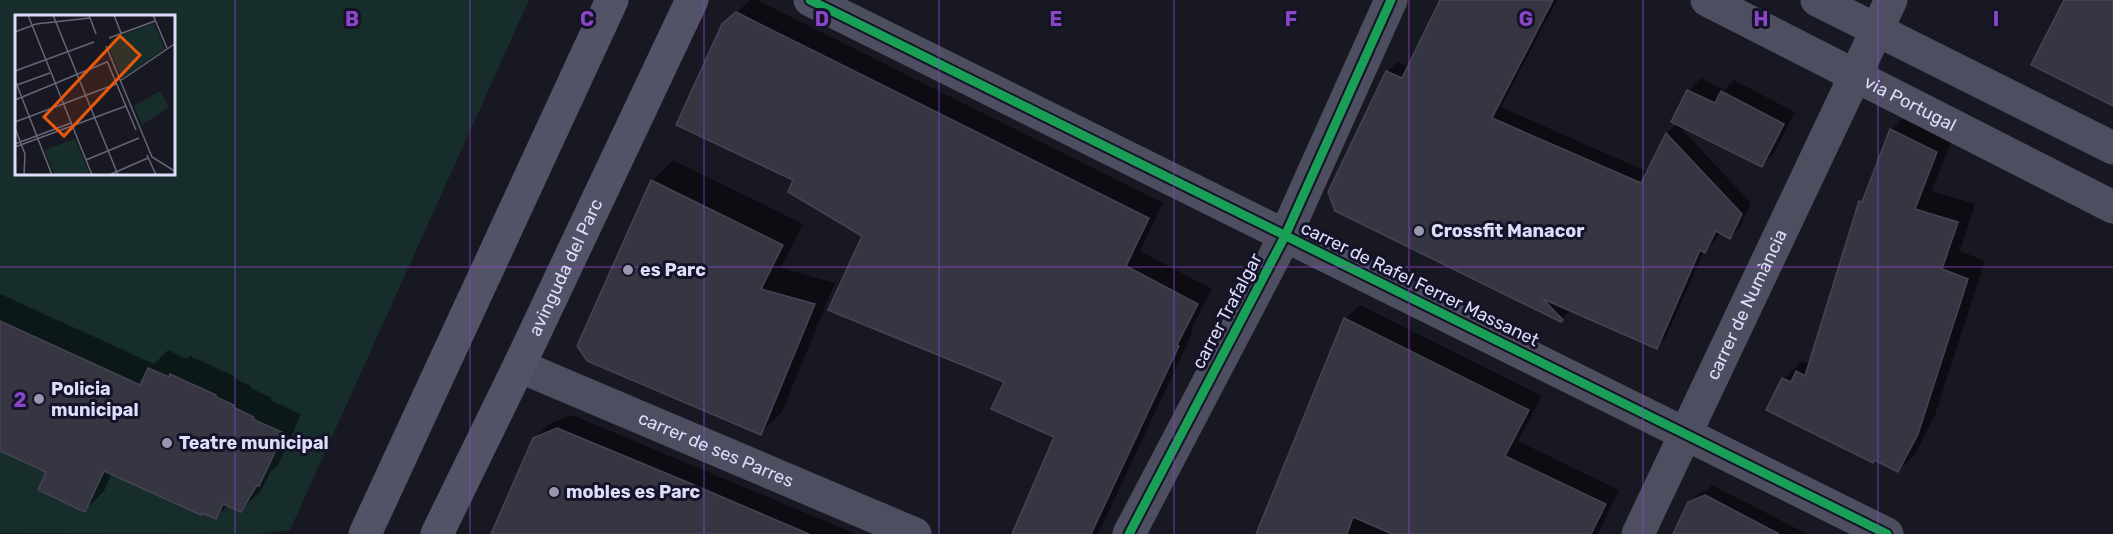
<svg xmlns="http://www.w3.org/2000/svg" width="2113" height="534" font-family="Rubik,sans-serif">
<rect width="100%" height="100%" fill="#181822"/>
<path fill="#162d2c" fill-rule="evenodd" d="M0,0H529L290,530L259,534L0,533ZM16,16H174V174H16Z"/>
<g fill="#0007">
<polygon points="750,0 757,0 1163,203 1140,251 1212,289 1191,330 1193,331 1184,351 1098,534 1014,534 1056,436 1006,381 864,235 795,180 723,25"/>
<polygon points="1442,0 1557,0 1501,107 1648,172 1667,133 1677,124 1751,203 1740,227 1730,237 1720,231 1715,241 1704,251 1666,337 1656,347 1571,310 1560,320 1336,210 1387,72 1397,62 1409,67"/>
<polygon points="1701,78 1724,90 1734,80 1795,112 1774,153 1762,166 1673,121 1688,91"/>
<polygon points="1909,112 1954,134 1932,191 1975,204 1960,251 1985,261 1935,415 1916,453 1898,471 1784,379 1802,361 1807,363 1812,358 1860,202 1865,197 1891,130"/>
<polygon points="673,160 803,224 781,268 835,283 782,412 761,433 652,181"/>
<polygon points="0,294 154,364 168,350 187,359 190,356 234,376 234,378 251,386 251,388 272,398 270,400 301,414 278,465 271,471 260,492 241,510 229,505 216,517 112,473 104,491 85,510 48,471 0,449"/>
<polygon points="1360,305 1542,396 1518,441 1619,490 1598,534 1258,534 1346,318"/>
<polygon points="572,415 856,534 492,534 534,439 549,424"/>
<polygon points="1712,485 1807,534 1674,534 1689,503 1699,493 1707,490"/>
</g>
<g fill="#363643" stroke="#454354" stroke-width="1.5">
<polygon points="1440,0 1553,0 1492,118 1641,183 1666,133 1742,214 1730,239 1716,231 1705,253 1700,250 1657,349 1543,299 1563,320 1561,322 1335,211 1328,192 1386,71 1402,78"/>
<polygon points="2064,0 2113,0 2113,106 2031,65"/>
<polygon points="736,12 1149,218 1126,266 1198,304 1177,345 1179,346 1169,367 1091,534 1012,534 1054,437 991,409 1004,382 828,310 862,236 788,192 793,180 676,125 722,24"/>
<polygon points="1687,90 1715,103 1721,91 1784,124 1762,167 1671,122"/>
<polygon points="1890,129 1937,152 1915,209 1958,222 1942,269 1968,279 1918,434 1898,472 1874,460 1873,463 1766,410 1782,378 1791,382 1796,371 1805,376 1859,201 1862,202"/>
<polygon points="651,180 783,245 761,289 815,304 761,435 587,361 577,346"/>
<polygon points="1344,318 1529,410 1505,456 1606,504 1591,534 1392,534 1353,517 1347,534 1256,534"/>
<polygon points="0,321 140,385 148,368 169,377 170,374 216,395 216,397 234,405 233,407 254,417 253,419 284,433 259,486 257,485 241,512 223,504 216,519 202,513 201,515 104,471 85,512 38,490 46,472 0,451"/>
<polygon points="557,428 680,479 809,534 491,534 533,438"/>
<polygon points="1705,495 1722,504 1779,534 1673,534 1688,502"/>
</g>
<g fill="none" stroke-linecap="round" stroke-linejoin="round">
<g stroke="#4e4e61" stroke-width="33">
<polyline points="810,0 1887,534"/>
<path id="s1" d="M519,366L915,534"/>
<polyline points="1129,534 1285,236 1391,0"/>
<path id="s2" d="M1638,534L1891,0"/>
</g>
<g stroke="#4e4e61" stroke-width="33">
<path id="s3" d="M1707,0L2113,207"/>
<polyline points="1817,0 2113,148"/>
</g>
<g stroke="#525367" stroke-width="33">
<polyline points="365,534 612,0"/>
<path id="s4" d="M437,534L519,366L692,0"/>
</g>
<g stroke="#151327" stroke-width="13">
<g id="cycleway">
<polyline points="810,0 1887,534"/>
<polyline points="1129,534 1285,236 1391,0"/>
</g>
</g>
<use href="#cycleway" stroke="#1a9f57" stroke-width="9"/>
</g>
<path fill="none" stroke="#8a46c8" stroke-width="1.5" stroke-opacity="0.55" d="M235,0V534M470,0V534M704,0V534M939,0V534M1174,0V534M1409,0V534M1643,0V534M1878,0V534M0,267H2113"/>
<g fill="#9897af" stroke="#151327" stroke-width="2">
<circle cx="1419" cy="231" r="6"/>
<circle cx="628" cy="270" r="6"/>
<circle cx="39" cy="399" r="6"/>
<circle cx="167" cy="443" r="6"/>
<circle cx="554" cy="492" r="6"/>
</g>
<g text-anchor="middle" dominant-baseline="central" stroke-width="6" stroke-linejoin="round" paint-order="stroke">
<g font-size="18" fill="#dddcfb" stroke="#151327">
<text stroke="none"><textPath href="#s3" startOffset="228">via Portugal</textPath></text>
<text stroke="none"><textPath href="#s4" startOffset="296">avinguda del Parc</textPath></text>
<text transform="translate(1420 284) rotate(26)">carrer de Rafel Ferrer Massanet</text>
<text stroke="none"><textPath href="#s2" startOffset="254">carrer de Numància</textPath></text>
<text transform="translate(1227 311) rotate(-62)">carrer Trafalgar</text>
<text stroke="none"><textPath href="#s1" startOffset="214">carrer de ses Parres</textPath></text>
</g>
<g font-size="18" font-weight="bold" fill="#dddcfb" stroke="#151327" text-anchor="start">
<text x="1431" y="231">Crossfit Manacor</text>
<text x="640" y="270">es Parc</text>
<text x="51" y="389">Policia<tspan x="51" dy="21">municipal</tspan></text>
<text x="179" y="443">Teatre municipal</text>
<text x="566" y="492">mobles es Parc</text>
</g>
</g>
<g transform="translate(15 15)">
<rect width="160" height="160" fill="#181822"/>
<path d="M139,8L150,34L107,63L94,32L97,24ZM145,76L154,92L127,110L119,91ZM60,124L75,160H40L29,135Z" fill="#162d2c"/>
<path fill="none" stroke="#676679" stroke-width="1.5" d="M13,0L77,160M38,0L103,160M74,0L81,19M99,0L106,18M138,0L152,33M0,17L21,9L75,3M94,23L140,6M91,31L137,142L161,157M92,46L121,115M0,56L79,27M0,65L37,160M105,66L161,28M2,70L35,58M0,85L92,47M0,107L101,69M0,113L10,139L9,160M0,129L56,108M0,132L111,91M132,140L141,160M71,145L124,123M94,160L133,143"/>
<path fill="#e8590c" fill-opacity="0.15" stroke="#e8590c" stroke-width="3" d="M105,21L125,40L49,121L29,102Z"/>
<rect width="160" height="160" fill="none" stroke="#dddcfb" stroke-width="3"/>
</g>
<g font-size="20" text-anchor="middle" font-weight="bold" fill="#8a46c8" stroke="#151327" stroke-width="6" stroke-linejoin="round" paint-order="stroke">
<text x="352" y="26">B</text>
<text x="587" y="26">C</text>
<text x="822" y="26">D</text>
<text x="1056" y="26">E</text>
<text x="1291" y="26">F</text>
<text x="1526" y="26">G</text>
<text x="1761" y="26">H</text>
<text x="1996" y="26">I</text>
<text x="20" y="407">2</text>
</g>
</svg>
